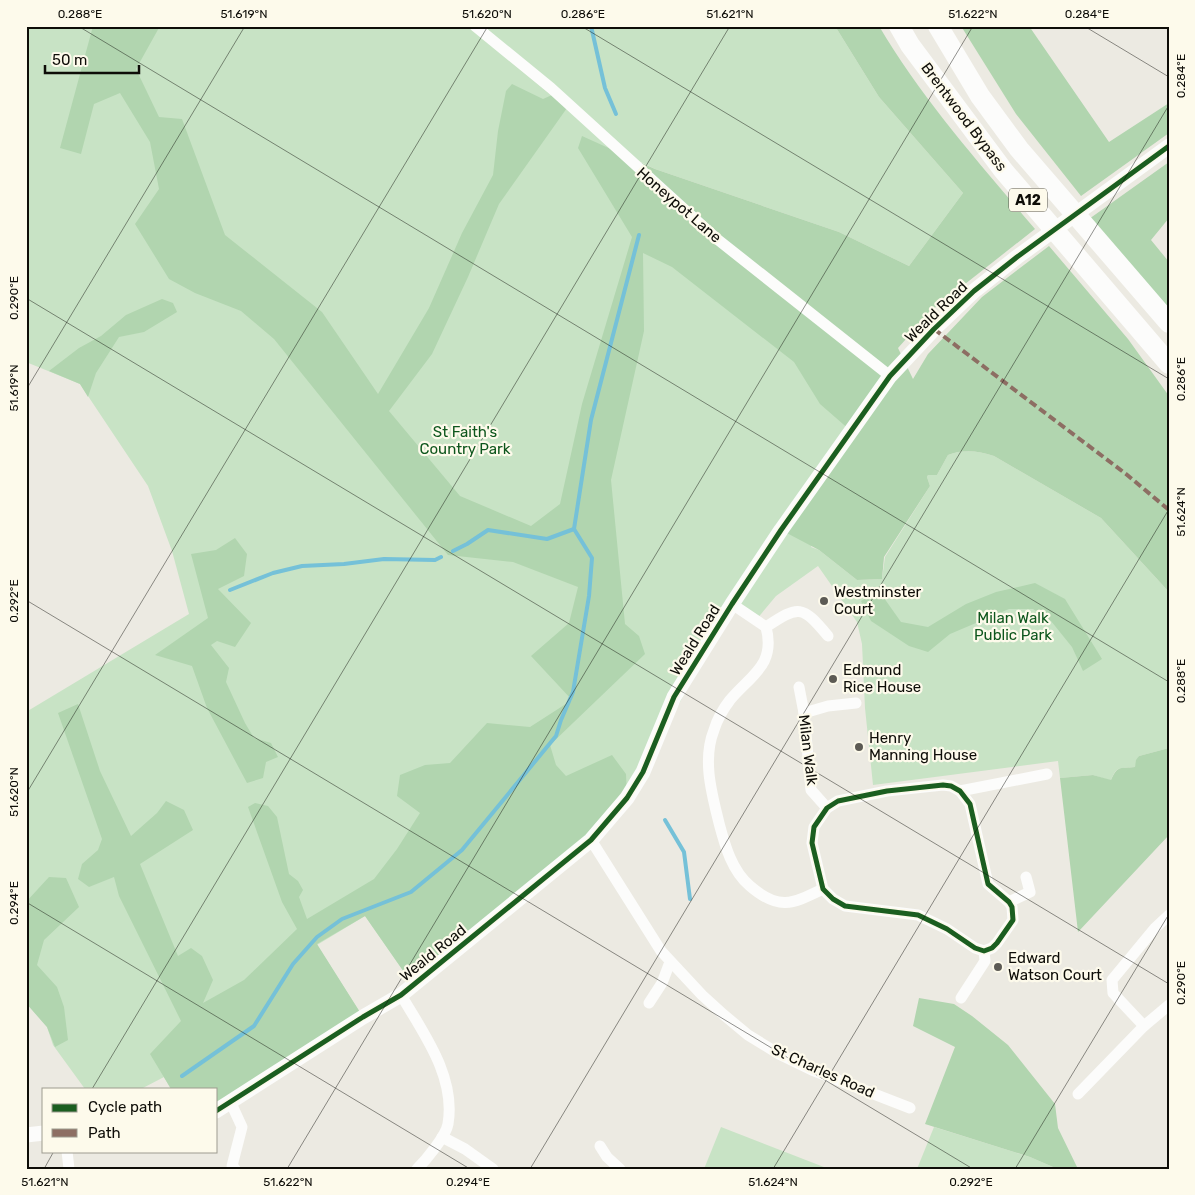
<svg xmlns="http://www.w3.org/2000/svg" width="1195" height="1195" font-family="Rubik,sans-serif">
<rect width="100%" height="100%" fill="#eceae2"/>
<g fill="#c8e3c5">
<path d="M26,26H468L890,376L811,547L819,550L857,580L882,579L885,557L930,486L927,477L928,475H937L948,455C964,449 978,451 994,456L1101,518L1169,592V748L1139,756L1135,767C1122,769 1117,764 1111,780H1109L1093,775L1060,778L1058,761L873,785L865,708L862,644L857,622L818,566L776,596L756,620L732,604L643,772L413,985L365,916L317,945L363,1017L216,1089H171L164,1077L141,1089H85L53,1045L47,1027L26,1003V712L189,614L172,551L148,486L80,384L26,362Z"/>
<polygon points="484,26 835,26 879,97 963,193 909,266 839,232 655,169 618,151"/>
<polygon points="721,1127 829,1169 704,1169"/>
<polygon points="934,1127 1030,1157 1053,1167 1054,1169 917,1169"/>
</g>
<g fill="#b1d5af">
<path d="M93,26H160L136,69L159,117L182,119L225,235L322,312L378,394L429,308L462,233L493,175L498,131L506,91L512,84L543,99L552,95L567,108L499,204L468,277L432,354L389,411L460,496L531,526L560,504L582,404L632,237L578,148L582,136L655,169L839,232L909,266L963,193L879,97L835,26H879C922,99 980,164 1035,229L932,310L898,348L913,379L928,354L982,297L1049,246L1128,339L1169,396V592L1101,518L994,456C978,451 964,449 948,455L937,475H928L927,477L930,486L884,557L882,579L857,580L819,550L781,530L851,431L820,404L794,362L672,267L643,253L644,331L611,480L625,624L639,636L645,654L550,745L556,765L566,776L612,755L626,774L627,798L591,840L413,985L365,916L317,944L363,1017L216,1107V1089H171L150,1054L181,1021L119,896L114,877L89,887L78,879L82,864L98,850L102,839L58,713L78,704L100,771L131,836L157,813L166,801L184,810L193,830L140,864L178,956L191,948L202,956L213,980L203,1003L244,980L297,929L282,902L248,807L255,803L268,806L277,817L289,874L298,881L303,890L299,897L307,919L374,879L397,849L420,813L397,796L400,775L425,765L450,763L487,723L530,727L572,700L531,656L569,623L578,587L513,562L448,555L274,339L241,311L195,293L169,279L135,224L159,189L150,142L120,93L94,104L81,154L60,148Z"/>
<polygon points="961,26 1029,26 1109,142 1169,103 1169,133 1081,196 1016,114"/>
<polygon points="1169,162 1169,218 1151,240 1169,262 1169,310 1089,219"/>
<polygon points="162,299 173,303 177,312 144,332 119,337 96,373 88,397 80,384 49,371 79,348 101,336 126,315"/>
<polygon points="235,538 247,554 244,576 218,589 251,623 235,647 217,641 211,645 229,668 226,682 245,723 254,738 271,743 278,757 266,762 263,778 247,783 207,708 192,666 155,655 208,618 191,554 216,550"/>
<polygon points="1035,583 1065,599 1102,659 1083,671 1072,647 1051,621 1033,609 1009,609 950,634 928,652 909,646 871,621 861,601 868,597 884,598 901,622 928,627 966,604 996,592"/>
<path d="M1169,748V835L1078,932L1060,778L1093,775L1111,780C1118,764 1121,769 1135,767L1136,760L1139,756Z"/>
<polygon points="49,877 66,878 79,907 44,940 37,965 57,987 64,1007 68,1040 55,1047 47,1027 26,1003 26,902"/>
<polygon points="919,998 954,1004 972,1016 1008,1045 1055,1104 1058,1128 1078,1169 1054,1169 1053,1167 1030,1157 925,1124 955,1047 913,1026"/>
</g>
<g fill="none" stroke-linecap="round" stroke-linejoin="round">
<g stroke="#75c1d8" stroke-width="4">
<polyline points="591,26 605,88 616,114"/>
<polyline points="453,551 467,544 488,530 547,539 574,529"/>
<polyline points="230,590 273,573 302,566 344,564 384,559 435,560 441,557"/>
<polyline points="665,820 684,852 690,899"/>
<polyline points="182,1076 254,1026 293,964 317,937 342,919 411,892 462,850 556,736 561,720 573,692 589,596 592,558 574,529 591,420 639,235"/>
</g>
<g stroke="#fcfcfb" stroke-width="11">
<polyline points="475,26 551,88 717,239 890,376"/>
<path d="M732,604L766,627C776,665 751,675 730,700C723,709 717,720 714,730C702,760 712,794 719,823C725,846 732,871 750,886C779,911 792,904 823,889"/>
<path d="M766,627C799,605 802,605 828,636"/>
<polyline points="799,687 804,713 811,790 827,808"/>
<polyline points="804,713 828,706 856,703"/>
<polygon points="943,785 951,786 960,791 970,804 988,884 1009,902 1012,907 1013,920 997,943 992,948 984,951 975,948 947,929 918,915 845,906 833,899 823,889 812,843 814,827 827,808 838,801 887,791"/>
<polyline points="960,791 1047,774"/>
<polyline points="591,840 661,951 702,995 724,1015 748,1035 779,1054 812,1070 910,1108"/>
<polyline points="1009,902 1030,892 1026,877"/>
<path d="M401,995C424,1034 456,1077 448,1124C446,1136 426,1160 417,1169"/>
<polyline points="961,998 985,961 984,951"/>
<polyline points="649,1003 662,983 670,962"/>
<polyline points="1144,1026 1113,993 1112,980 1155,928 1169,915"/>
<polyline points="1078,1094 1144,1026 1169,1005"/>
<polyline points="230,1101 242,1127 232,1166 235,1169"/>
<polyline points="442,1137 465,1149 493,1169"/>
<polyline points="600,1146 607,1157 620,1169"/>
<polyline points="67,1151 69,1169"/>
</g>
<g stroke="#fcfcfb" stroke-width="15">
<polyline points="216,1111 363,1017 401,995 591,840 627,798 643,772 674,697 732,604 781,530 890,376 934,329 974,291 1017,257 1169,146"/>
<polyline points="26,1135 44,1133"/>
</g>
<g stroke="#fcfcfb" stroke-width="20">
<polyline points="899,26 910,45 1003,170 1169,364"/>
<polyline points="938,26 980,96 1019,149 1169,323"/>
</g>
<polyline stroke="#8d6e63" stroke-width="4" stroke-dasharray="8 4" stroke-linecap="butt" points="934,329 1126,474 1169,510"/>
<g stroke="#fdfaeb" stroke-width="8">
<g id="cycleway">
<polygon points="943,785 951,786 960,791 970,804 988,884 1009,902 1012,907 1013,920 997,943 992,948 984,951 975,948 947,929 918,915 845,906 833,899 823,889 812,843 814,827 827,808 838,801 887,791"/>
<polyline points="216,1111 363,1017 401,995 591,840 627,798 643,772 674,697 732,604 781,530 890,376 934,329 974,291 1017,257 1169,146"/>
</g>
</g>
<use href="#cycleway" stroke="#1b5e20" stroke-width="5"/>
</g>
<path fill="none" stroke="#0e0d08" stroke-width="1" stroke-opacity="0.45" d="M78,26L1169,682M581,26L1169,379M1084,26L1169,77M26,298L1169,984M26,390L245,26M26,600L973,1169M26,794L488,26M26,902L470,1169M92,1089L730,26M44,1169L54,1151M287,1169L973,26M530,1169L1169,105M773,1169L1169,509M1015,1169L1169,914"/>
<g fill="#5c5a54" stroke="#fdfaeb" stroke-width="2">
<circle cx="824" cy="601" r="5"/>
<circle cx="833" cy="679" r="5"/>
<circle cx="859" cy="747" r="5"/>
<circle cx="998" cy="967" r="5"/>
</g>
<g text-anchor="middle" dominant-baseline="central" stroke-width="4.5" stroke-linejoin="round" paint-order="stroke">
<rect fill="#fdfaeb" stroke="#56544c" stroke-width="1" x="1009" y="188.5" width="38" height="23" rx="4"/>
<g font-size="14" font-weight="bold" fill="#0e0d08">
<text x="1028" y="200">A12</text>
</g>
<g font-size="15" fill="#0e0d08" stroke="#fdfaeb">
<text transform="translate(964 117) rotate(53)">Brentwood Bypass</text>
<text transform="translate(679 205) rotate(41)">Honeypot Lane</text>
<text transform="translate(936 312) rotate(-44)">Weald Road</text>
<text transform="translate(695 640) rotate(-58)">Weald Road</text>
<text transform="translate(808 750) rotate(83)">Milan Walk</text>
<text transform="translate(433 953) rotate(-39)">Weald Road</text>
<text transform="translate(823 1071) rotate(24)">St Charles Road</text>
</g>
<g font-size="15" fill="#0d561c" stroke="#fdfaeb">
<text x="465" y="432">St Faith's<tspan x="465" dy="17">Country Park</tspan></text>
<text x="1013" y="618">Milan Walk<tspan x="1013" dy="17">Public Park</tspan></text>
</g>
<g font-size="15" fill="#0e0d08" stroke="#fdfaeb" text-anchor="start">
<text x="834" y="592">Westminster<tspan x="834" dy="17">Court</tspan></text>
<text x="843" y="670">Edmund<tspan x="843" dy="17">Rice House</tspan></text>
<text x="869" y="738">Henry<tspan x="869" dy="17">Manning House</tspan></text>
<text x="1008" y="958">Edward<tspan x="1008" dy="17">Watson Court</tspan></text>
</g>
</g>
<rect width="1195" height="1195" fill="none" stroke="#fdfaeb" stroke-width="55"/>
<rect x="42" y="1088" width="175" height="65" fill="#fdfaeb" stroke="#9d9b90"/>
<rect x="52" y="1104" width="25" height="8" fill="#1b5e20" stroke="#9d9b90"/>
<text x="88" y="1112" font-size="15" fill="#0e0d08">Cycle path</text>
<rect x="52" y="1129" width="25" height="8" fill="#8d6e63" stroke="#9d9b90"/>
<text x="88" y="1138" font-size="15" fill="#0e0d08">Path</text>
<path d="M45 65v8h94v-8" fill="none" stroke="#0e0d08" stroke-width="2.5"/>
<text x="52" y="65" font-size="15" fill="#0e0d08" stroke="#fdfaeb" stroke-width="4" paint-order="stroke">50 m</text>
<rect x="28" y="28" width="1140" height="1140" fill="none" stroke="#0e0d08" stroke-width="2"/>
<g font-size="12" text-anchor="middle" fill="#0e0d08">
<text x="80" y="18">0.288°E</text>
<text x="244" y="18">51.619°N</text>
<text x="487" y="18">51.620°N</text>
<text x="583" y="18">0.286°E</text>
<text x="730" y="18">51.621°N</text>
<text x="973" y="18">51.622°N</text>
<text x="1087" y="18">0.284°E</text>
<text transform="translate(1181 76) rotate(-90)" y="4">0.284°E</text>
<text transform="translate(14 298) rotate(-90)" y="4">0.290°E</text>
<text transform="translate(1181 379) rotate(-90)" y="4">0.286°E</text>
<text transform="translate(14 388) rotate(-90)" y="4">51.619°N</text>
<text transform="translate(1181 512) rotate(-90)" y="4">51.624°N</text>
<text transform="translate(14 601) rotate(-90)" y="4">0.292°E</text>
<text transform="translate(1181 681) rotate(-90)" y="4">0.288°E</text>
<text transform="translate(14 792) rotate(-90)" y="4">51.620°N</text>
<text transform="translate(14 903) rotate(-90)" y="4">0.294°E</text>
<text transform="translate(1181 983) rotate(-90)" y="4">0.290°E</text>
<text x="45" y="1186">51.621°N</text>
<text x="288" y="1186">51.622°N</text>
<text x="468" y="1186">0.294°E</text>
<text x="773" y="1186">51.624°N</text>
<text x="971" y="1186">0.292°E</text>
</g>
</svg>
